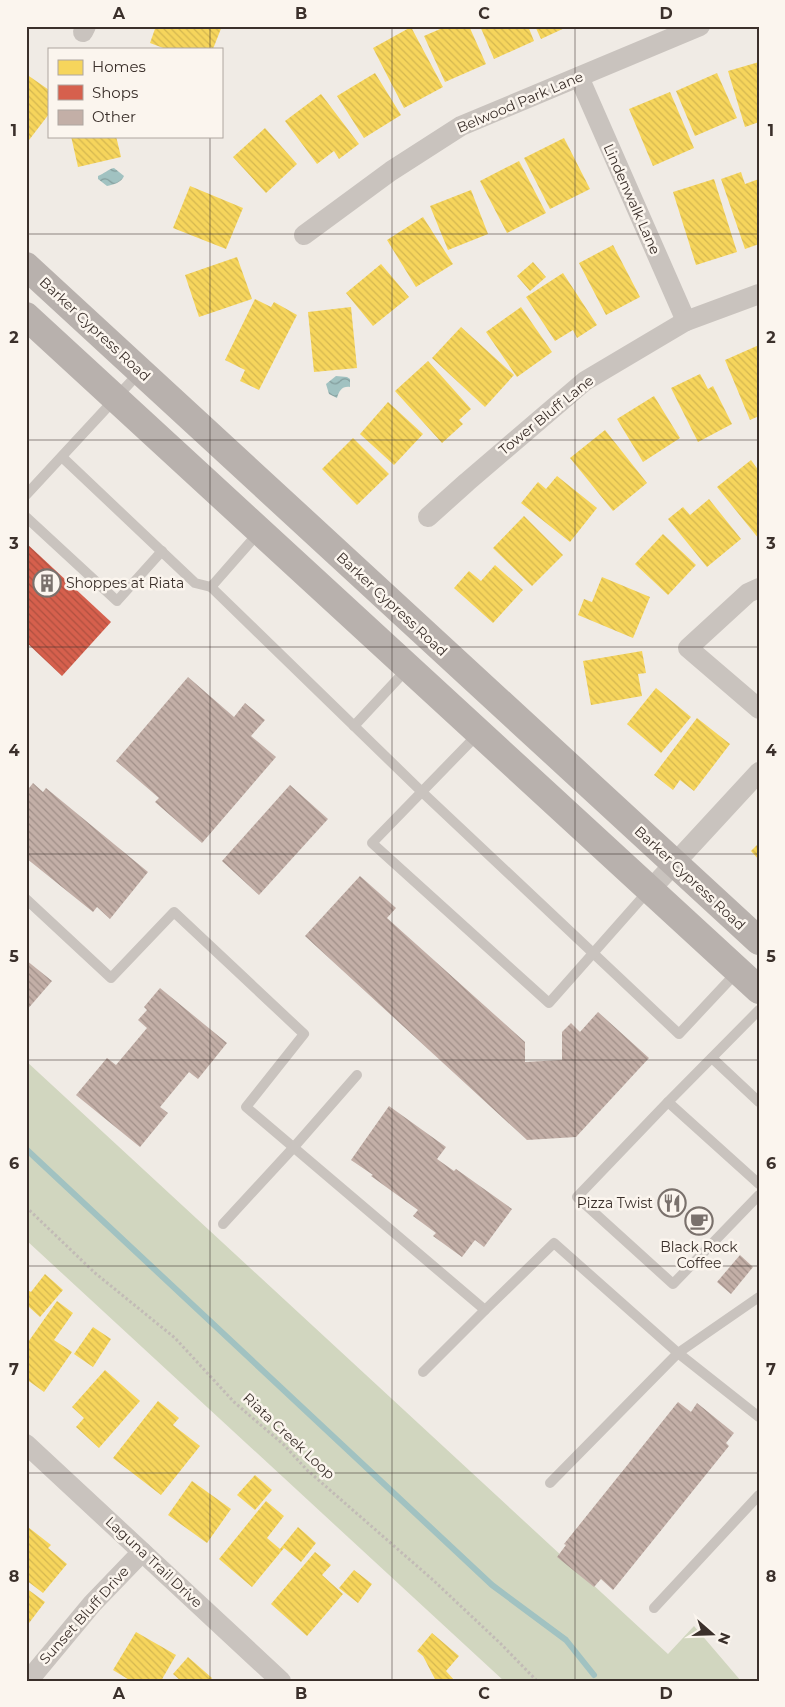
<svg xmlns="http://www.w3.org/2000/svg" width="785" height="1707" font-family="Montserrat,sans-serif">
<defs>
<pattern id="water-waves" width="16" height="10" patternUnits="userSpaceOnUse" patternTransform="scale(1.25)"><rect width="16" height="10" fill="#a1c2c1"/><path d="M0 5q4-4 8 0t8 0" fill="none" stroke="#849e9d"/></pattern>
<pattern id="homes-back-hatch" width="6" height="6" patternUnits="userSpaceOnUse" patternTransform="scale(1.25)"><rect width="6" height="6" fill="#f6d55c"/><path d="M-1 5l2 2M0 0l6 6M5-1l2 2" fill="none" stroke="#d4b750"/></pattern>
<pattern id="shops-back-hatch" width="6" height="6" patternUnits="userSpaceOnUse" patternTransform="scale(1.25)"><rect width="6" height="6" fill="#d6604d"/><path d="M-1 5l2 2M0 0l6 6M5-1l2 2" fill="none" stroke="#af5040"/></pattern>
<pattern id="building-back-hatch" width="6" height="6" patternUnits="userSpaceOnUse" patternTransform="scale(1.25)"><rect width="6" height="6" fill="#c3afa7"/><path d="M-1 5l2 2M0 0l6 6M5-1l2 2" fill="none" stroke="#a08f88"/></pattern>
</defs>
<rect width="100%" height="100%" fill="#f0ebe5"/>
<polygon fill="#d1d6bf" points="26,1061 668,1654 694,1626 741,1681 504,1681 26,1240"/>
<g fill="url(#water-waves)">
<path d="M114,168L124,176C122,182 113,185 107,186L98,179V176C104,174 108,169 114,168Z"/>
<path d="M336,376L347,377L350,379V387C342,386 339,391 337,398L329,394L326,384Z"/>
</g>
<g fill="url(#homes-back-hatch)">
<polygon points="156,26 222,26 213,49 166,49 150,43"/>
<polygon points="447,26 469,26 486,64 445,82 424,36"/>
<polygon points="480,26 528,26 534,41 494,59"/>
<polygon points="535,26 569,26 541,39"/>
<polygon points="411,27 443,87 404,108 373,48"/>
<polygon points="759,62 759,122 745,127 728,71"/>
<polygon points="375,73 401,115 364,138 337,96"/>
<polygon points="717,73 737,118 695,136 676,91"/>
<polygon points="26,74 49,90 49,114 26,144"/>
<polygon points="670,92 694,148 653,166 629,109"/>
<polygon points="321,94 359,144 339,159 334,151 317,164 285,121"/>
<polygon points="265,128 297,164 266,193 233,157"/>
<polygon points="71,136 116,136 121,157 78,167"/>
<polygon points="564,138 590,189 550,209 524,158"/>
<polygon points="519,161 546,213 507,233 480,181"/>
<polygon points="741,172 745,184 759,179 759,244 745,249 721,179"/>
<polygon points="714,179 737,252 696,265 673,192"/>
<polygon points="190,186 243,208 226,249 173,228"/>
<polygon points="471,190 488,234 448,250 430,206"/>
<polygon points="423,217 453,264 416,287 387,240"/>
<polygon points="613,245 640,297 606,315 579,263"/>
<polygon points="237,257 252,299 199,317 185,275"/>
<polygon points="533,262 546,277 530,291 517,276"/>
<polygon points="381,264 409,297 373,326 346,293"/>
<polygon points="563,273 597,325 577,338 573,330 555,341 526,297"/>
<polygon points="255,299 271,307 274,302 297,315 259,390 240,381 245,370 225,360"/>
<polygon points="351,307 357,368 314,372 308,312"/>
<polygon points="521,307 552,352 517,377 486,332"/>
<polygon points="461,327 514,375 485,407 432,358"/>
<polygon points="759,345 759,416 750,420 725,360"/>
<polygon points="428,361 471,409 459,420 463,424 442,443 395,391"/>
<polygon points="700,374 708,389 713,386 732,424 698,442 671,388"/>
<polygon points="654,396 680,438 643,462 617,419"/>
<polygon points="388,402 423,434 394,465 360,434"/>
<polygon points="605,430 647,483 613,511 570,458"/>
<polygon points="353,438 389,474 357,505 322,469"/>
<polygon points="751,460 759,471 759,539 717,487"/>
<polygon points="557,476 597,508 570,542 521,503 538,482 546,489"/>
<polygon points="709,499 741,539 707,567 668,519 683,507 690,515"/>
<polygon points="524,516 563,555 532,586 493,548"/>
<polygon points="663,534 696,565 668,595 635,564"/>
<polygon points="495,565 523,590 493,623 454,588 469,571 481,581"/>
<polygon points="602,577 650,597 633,638 578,615 584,599 592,602"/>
<polygon points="642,651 646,673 638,674 642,696 591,705 583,661"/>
<polygon points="656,688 691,717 661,753 627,724"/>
<polygon points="697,718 730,744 694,791 680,780 673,790 654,775"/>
<polygon points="759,843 759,860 751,851"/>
<polygon points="45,1274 63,1290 40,1317 28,1306 26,1308 26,1289 31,1292"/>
<polygon points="57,1301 73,1313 54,1340 72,1352 44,1392 26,1379 26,1345"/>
<polygon points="93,1327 111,1339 93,1367 74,1354"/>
<polygon points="105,1370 140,1401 99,1448 76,1427 84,1418 72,1407"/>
<polygon points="158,1401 179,1418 173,1425 200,1446 161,1495 113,1458"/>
<polygon points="255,1475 272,1490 255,1510 237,1495"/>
<polygon points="192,1481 231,1509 207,1543 168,1515"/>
<polygon points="266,1501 284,1516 267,1538 280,1549 298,1527 316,1543 301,1562 284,1548 252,1587 219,1559"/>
<polygon points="28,1527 51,1545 48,1548 67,1564 43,1593 26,1580 26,1529"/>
<polygon points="315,1552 331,1565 322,1575 343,1594 307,1636 271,1604"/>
<polygon points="354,1570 372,1584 358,1603 339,1588"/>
<polygon points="26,1588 45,1602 26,1627"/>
<polygon points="136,1632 176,1655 161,1681 131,1681 113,1670"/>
<polygon points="432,1633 459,1656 446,1671 455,1681 436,1681 423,1656 417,1651"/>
<polygon points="188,1657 212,1678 210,1681 181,1681 173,1674"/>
</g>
<polygon fill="url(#shops-back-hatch)" points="26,543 111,622 62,676 26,642"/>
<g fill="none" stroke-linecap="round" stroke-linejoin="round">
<polyline stroke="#a1c2c1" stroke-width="6" points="26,1149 492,1585 566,1640 594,1675"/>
</g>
<g fill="url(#building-back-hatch)">
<polygon points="188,677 234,717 245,703 265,720 251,736 276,757 202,843 155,802 159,798 116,761"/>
<polygon points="33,783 43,792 46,788 148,872 110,919 97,907 93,912 26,858 26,792"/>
<polygon points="290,785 328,819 259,895 222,861"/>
<polygon points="360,876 396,908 387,918 525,1042 525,1062 562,1060 562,1032 571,1023 580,1032 598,1012 649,1058 576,1137 527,1140 305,936"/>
<polygon points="26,960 52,981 26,1011"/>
<polygon points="160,988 227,1043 198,1079 189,1072 160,1107 168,1113 140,1147 76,1095 107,1058 116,1065 147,1028 138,1020 147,1010 144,1007"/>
<polygon points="389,1106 446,1147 437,1159 454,1171 456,1169 512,1209 484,1247 475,1240 462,1257 433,1236 436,1233 413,1216 418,1210 371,1176 373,1175 351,1160"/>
<polygon points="740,1255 753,1267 731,1294 717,1282"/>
<polygon points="678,1402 691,1412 697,1403 734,1433 726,1443 729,1446 613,1590 601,1579 594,1587 557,1557 566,1545 564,1544"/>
</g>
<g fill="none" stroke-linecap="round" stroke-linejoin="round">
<polyline stroke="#c2bbb6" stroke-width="3" stroke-dasharray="2.5 2.5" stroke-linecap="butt" points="26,1207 95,1273 175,1338 234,1402 284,1445 307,1470 433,1580 501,1644 537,1681"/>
<g stroke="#c9c3be" stroke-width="10">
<polyline points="62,457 195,583 211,587"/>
<polyline points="26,495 139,373"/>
<polyline points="26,517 117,601 162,551"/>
<polyline points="260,531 211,587 422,792 679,1034 737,972"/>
<polyline points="354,726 408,668"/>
<polyline points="478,734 372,843 549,1003 649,890"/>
<polyline points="26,899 111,978 174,912 304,1034 246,1107 485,1310 554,1243 678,1353 759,1297"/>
<polyline points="759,1010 668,1102 759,1184"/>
<polyline points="712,1058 759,1102"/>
<polyline points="668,1102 577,1197 673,1284 759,1195"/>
<polyline points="223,1224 294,1147 357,1075"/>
<polyline points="423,1372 485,1310"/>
<polyline points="550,1483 678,1353 759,1417"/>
<polyline points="654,1608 759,1495"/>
</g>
<g stroke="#c9c3be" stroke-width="20">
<polyline points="83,32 86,26"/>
<polyline points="579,77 686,321"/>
<polyline points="304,235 391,171 461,126 700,26"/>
<polyline points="428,517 467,482 585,381 686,321 759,294"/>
<polyline points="759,588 748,593 688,648 759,709"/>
<polyline points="650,890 759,772"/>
<polyline points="26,1444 281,1681"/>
<polyline points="28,1681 92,1604 142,1552"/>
</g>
<g stroke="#b8b1ad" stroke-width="28">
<polyline points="26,266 759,941"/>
<polyline points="26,316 759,990"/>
</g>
</g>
<path fill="none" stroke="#3b302b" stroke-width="1" stroke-opacity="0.55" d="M210,26V49M392,26V1681M575,26V1681M210,136V1681M26,234H759M26,440H759M26,647H759M26,854H759M26,1060H759M26,1266H759M26,1473H759"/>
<defs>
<g id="building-ring" transform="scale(1.4375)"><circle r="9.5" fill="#fbf5ee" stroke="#7a716c" stroke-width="1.5"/><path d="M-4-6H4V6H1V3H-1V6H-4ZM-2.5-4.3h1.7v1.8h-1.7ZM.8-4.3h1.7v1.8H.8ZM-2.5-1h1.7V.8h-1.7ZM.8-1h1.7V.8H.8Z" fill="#7a716c"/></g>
<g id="restaurant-ring" transform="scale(1.4375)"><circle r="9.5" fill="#fbf5ee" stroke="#7a716c" stroke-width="1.5"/><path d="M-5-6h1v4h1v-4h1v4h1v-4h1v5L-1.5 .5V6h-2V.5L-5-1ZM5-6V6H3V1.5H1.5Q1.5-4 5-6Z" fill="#7a716c"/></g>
<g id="cafe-ring" transform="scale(1.4375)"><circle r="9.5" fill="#fbf5ee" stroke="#7a716c" stroke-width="1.5"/><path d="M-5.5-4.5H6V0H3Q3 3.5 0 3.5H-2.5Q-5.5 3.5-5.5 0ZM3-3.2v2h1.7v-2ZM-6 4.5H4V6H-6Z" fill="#7a716c"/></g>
</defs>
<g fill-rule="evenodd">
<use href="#building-ring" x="47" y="583"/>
<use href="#restaurant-ring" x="672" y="1203"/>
<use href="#cafe-ring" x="699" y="1221"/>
</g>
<g text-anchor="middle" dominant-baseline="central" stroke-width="5" stroke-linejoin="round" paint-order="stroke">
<g font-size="14" fill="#3b302b" stroke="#fbf5ee">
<text transform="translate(520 102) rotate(-23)">Belwood Park Lane</text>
<text transform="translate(632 199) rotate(66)">Lindenwalk Lane</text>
<text transform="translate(95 329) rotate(43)">Barker Cypress Road</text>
<text transform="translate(546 415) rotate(-39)">Tower Bluff Lane</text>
<text transform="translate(392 604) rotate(43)">Barker Cypress Road</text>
<text transform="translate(690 878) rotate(43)">Barker Cypress Road</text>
<text transform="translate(289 1436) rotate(43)">Riata Creek Loop</text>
<text transform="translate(154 1562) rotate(43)">Laguna Trail Drive</text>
<text transform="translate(84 1615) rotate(-48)">Sunset Bluff Drive</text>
</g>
<g font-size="14" fill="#3b302b" stroke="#fbf5ee" text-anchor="start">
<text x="66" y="583">Shoppes at Riata</text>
<text x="653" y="1203" text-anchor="end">Pizza Twist</text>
<text x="699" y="1247" text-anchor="middle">Black Rock<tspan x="699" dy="16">Coffee</tspan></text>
</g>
</g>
<rect width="785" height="1707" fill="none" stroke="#fbf5ee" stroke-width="55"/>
<rect x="48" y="48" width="175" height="90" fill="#fbf5ee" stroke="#aea6a0"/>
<rect x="58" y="60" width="25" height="15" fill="#f6d55c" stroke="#aea6a0"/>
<text x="92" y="72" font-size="15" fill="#3b302b">Homes</text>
<rect x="58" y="85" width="25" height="15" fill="#d6604d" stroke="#aea6a0"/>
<text x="92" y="98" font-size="15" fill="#3b302b">Shops</text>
<rect x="58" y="110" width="25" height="15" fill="#c3afa7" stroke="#aea6a0"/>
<text x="92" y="122" font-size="15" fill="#3b302b">Other</text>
<g transform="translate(712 1634) rotate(110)" stroke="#fbf5ee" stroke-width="4" paint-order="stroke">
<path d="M0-4L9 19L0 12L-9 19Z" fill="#3b302b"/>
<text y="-8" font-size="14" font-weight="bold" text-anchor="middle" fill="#3b302b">N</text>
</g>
<rect x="28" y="28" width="730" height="1652" fill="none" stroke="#3b302b" stroke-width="2"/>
<g font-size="16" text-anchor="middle" font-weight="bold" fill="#3b302b">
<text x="119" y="19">A</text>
<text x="301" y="19">B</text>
<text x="484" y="19">C</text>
<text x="666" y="19">D</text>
<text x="14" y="136">1</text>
<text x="771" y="136">1</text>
<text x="14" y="343">2</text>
<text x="771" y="343">2</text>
<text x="14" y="549">3</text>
<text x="771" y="549">3</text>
<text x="14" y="756">4</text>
<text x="771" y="756">4</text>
<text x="14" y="962">5</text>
<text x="771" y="962">5</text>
<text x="14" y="1169">6</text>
<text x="771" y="1169">6</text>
<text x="14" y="1375">7</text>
<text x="771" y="1375">7</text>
<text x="14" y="1582">8</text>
<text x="771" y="1582">8</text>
<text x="119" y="1699">A</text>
<text x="301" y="1699">B</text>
<text x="484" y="1699">C</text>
<text x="666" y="1699">D</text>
</g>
</svg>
